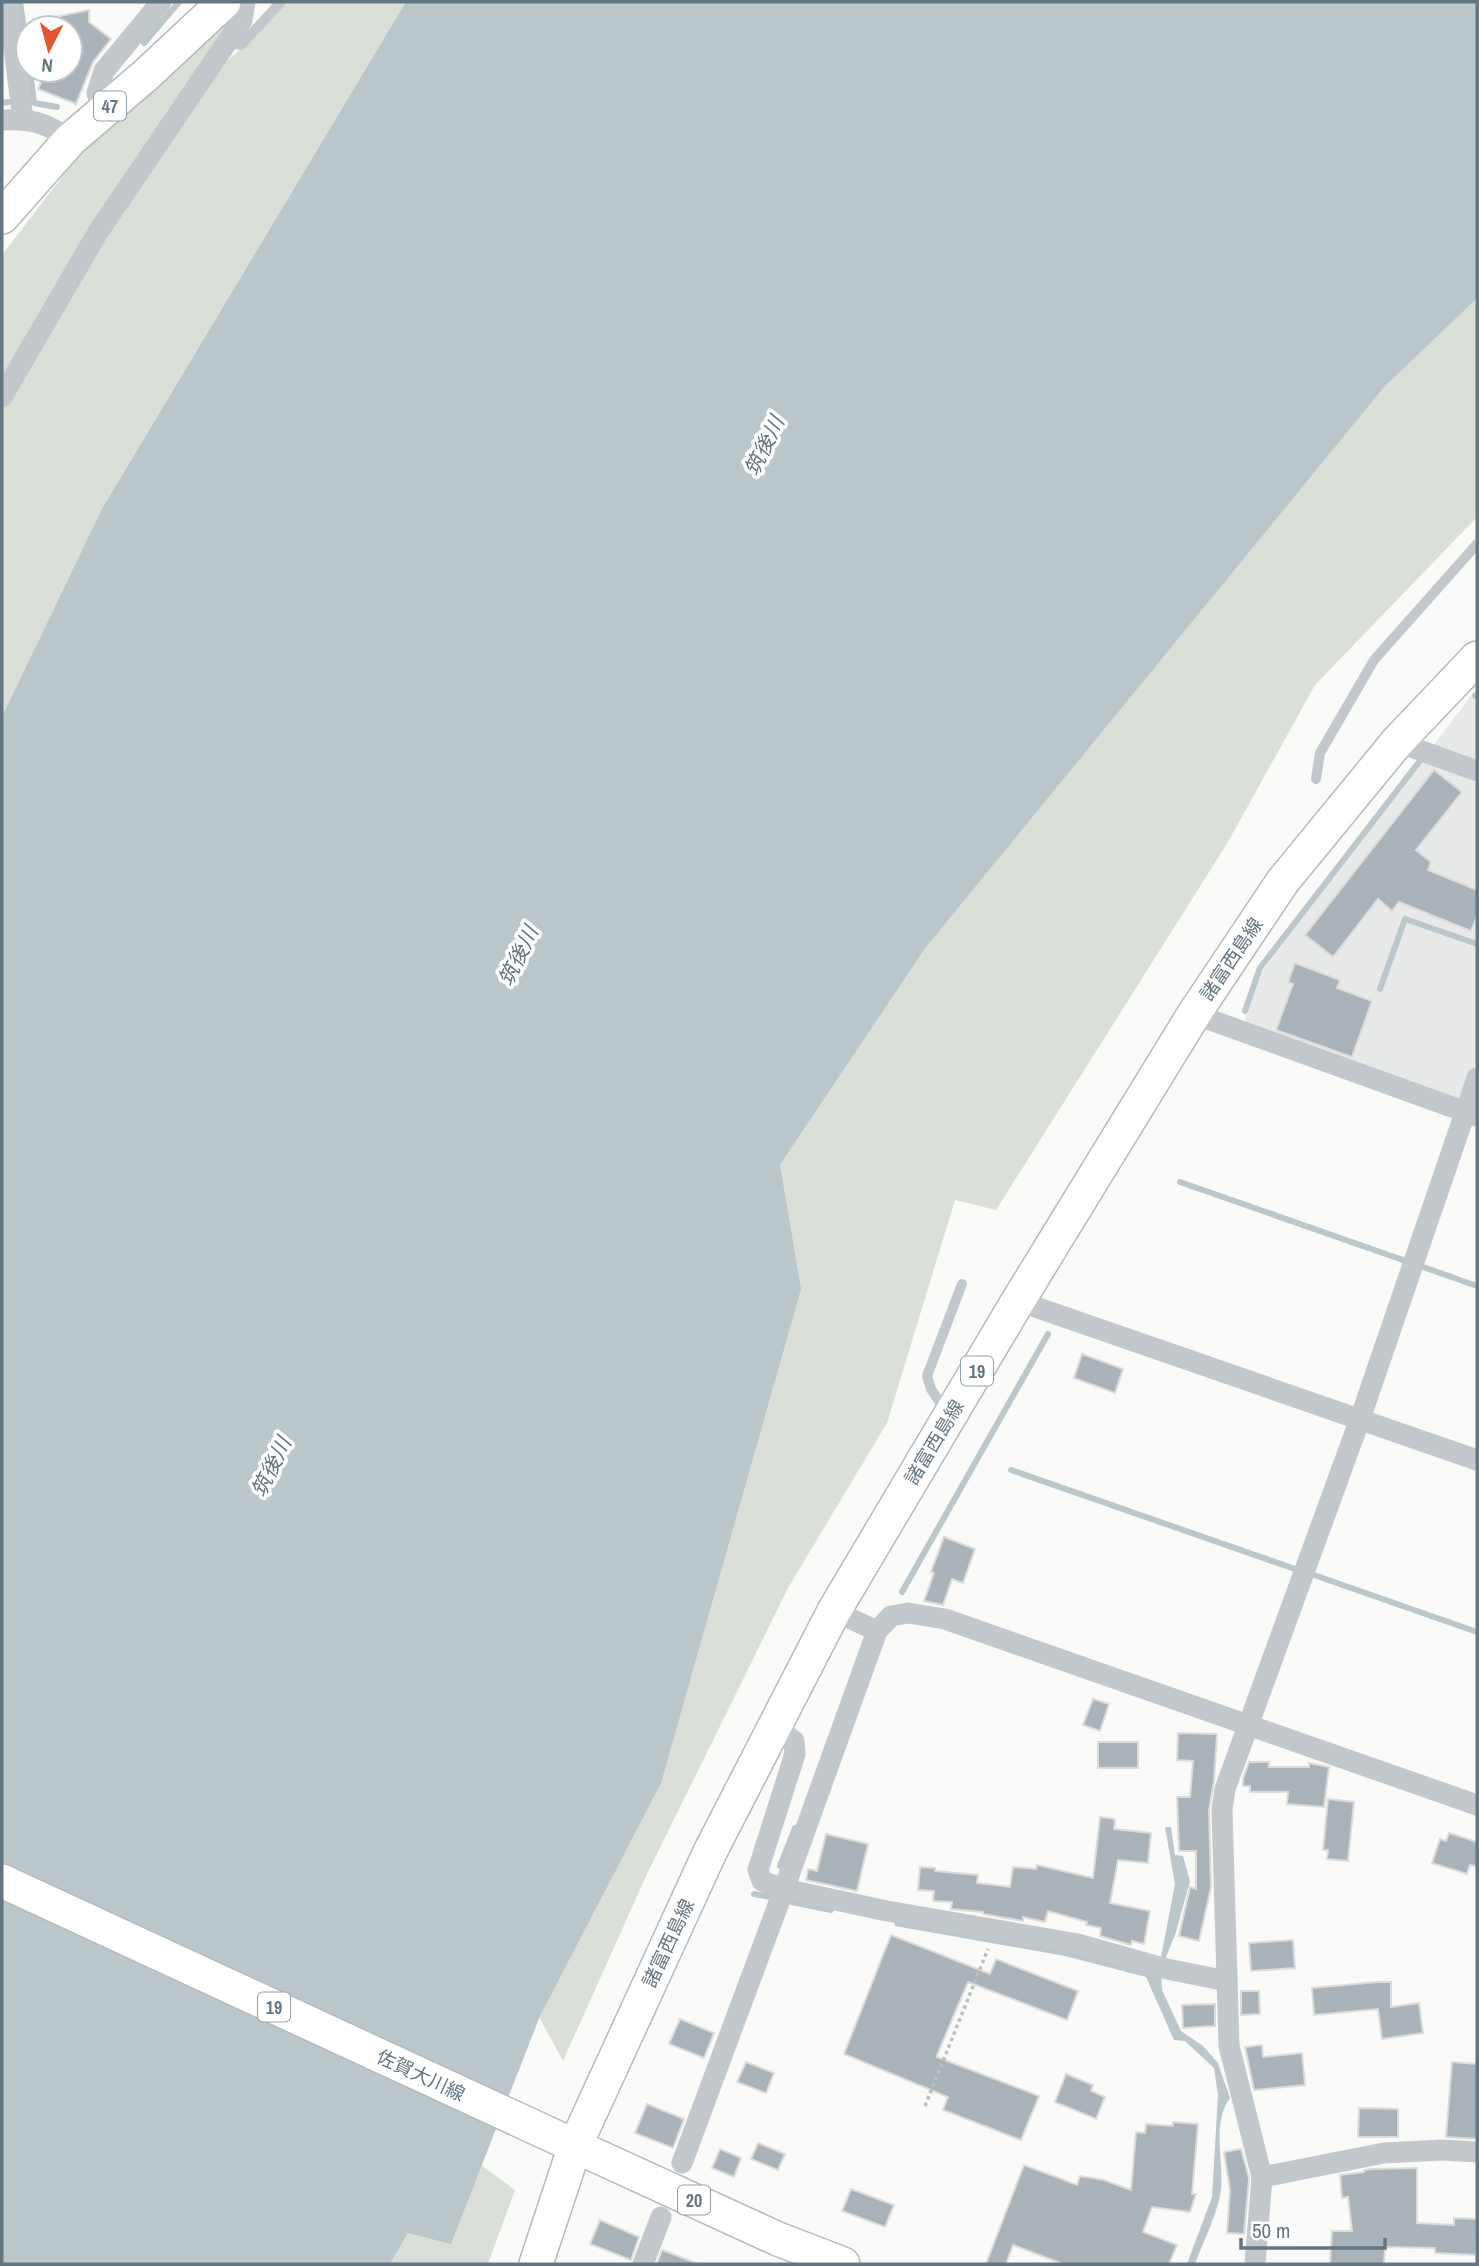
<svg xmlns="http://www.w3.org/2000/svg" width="1479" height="2266" font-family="'Archivo Narrow','Noto Sans JP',sans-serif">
<rect width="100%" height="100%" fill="#fafaf8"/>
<polygon fill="#e8e9e9" points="1477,692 1477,1057 1461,1104 1243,1025 1263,970 1473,693"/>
<g fill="#dadfd7">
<polygon points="288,2 467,2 2,849 2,405 101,233 214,72 242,48"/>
<polygon points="232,15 202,72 2,387 2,255 85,147"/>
<polygon points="1477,237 1477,517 1315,685 1228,842 996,1210 955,1200 887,1423 788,1588 647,1874 563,2061 539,2017 481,2165 515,2190 488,2264 390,2264 408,2233 780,1165 926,947"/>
</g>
<g fill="#bbc7cb">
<polygon points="406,2 1477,2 1477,298 1384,387 926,947 780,1165 801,1289 661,1783 540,2016 451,2244 408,2233 390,2264 2,2264 2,717 102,509"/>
<path d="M1165,1827H1171L1175,1855L1183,1856L1190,1881L1176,1932L1161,1970L1162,1990L1181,2031L1203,2046L1218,2063L1230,2098C1210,2126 1226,2165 1220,2196C1215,2219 1203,2242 1195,2264H1187L1212,2197L1218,2095L1214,2068L1185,2041L1174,2040L1146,1977L1065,1956L895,1926L894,1921L1161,1957L1175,1884Z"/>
</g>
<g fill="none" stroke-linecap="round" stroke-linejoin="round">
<g stroke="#bbc7cb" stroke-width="6">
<polyline points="20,2 28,59"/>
<polyline points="144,43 179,2"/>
<polyline points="30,70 34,103 57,107"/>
<polyline points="2,103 9,102"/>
<polyline points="1475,696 1477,695"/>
<polyline points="1380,989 1405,919 1477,944"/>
<polyline points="1245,1011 1260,968 1419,762"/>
<polyline points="1180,1182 1403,1260"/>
<polyline points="1423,1267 1477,1286"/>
<polyline points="1011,1470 1295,1569"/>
<polyline points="1314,1575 1477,1632"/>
<polyline points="902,1592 1048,1334"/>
<polyline points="780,1866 795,1828"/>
<polyline points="754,1894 771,1897"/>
<polyline points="792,1902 831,1910"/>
</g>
</g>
<g fill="#aab3b9" stroke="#dcdcda" stroke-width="2">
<polygon points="89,10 89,22 111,39 93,62 76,104 38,89 46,70 70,70 70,28 36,28 35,21"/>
<polygon points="1434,770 1462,792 1416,850 1431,862 1428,870 1477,890 1477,916 1471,931 1399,902 1392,911 1378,899 1333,957 1305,935"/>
<polygon points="1295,963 1340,980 1337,988 1372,1001 1352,1057 1276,1030 1293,984 1288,982"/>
<polygon points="1082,1354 1123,1369 1115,1393 1074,1378"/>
<polygon points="944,1537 975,1549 963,1583 952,1579 943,1605 924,1601 934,1573 931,1572"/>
<polygon points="1093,1699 1109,1704 1100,1731 1083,1725"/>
<polygon points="1178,1733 1217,1734 1214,1781 1209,1810 1211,1887 1199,1941 1179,1936 1190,1887 1196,1889 1196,1851 1179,1851 1177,1797 1190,1797 1193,1761 1177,1760"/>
<rect x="1098" y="1742" width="40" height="26"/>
<polygon points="1249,1762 1269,1762 1269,1767 1309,1767 1309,1763 1329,1767 1324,1807 1287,1804 1288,1792 1250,1792 1250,1786 1243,1786 1243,1779"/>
<polygon points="1328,1799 1354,1802 1348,1861 1327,1859 1328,1850 1323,1850"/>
<polygon points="1100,1817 1115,1819 1114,1829 1151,1833 1148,1863 1118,1860 1110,1903 1150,1911 1144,1944 1132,1941 1131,1945 1100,1936 1101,1928 1086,1925 1087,1922 1048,1911 1045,1922 1023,1917 1023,1921 983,1914 983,1912 951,1909 952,1902 933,1901 934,1891 918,1890 920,1867 935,1868 935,1871 978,1875 977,1883 1010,1887 1013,1867 1036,1869 1037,1865 1093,1878"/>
<polygon points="1449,1833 1477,1842 1477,1867 1470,1865 1467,1874 1432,1863 1440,1839 1446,1841"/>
<polygon points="826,1834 868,1844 857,1891 806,1880 808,1869 817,1871"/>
<polygon points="891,1935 990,1974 996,1959 1078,1991 1067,2020 968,1982 937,2055 937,2057 1039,2096 1021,2140 943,2110 948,2097 844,2054"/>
<polygon points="1293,1940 1295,1968 1251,1971 1249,1943"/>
<polygon points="1377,1982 1391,1982 1391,2007 1419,2003 1423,2033 1382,2039 1378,2009 1314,2015 1312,1988"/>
<polygon points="1241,1991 1259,1991 1260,2014 1241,2015"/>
<polygon points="1215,2004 1215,2026 1183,2028 1182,2005"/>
<polygon points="680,2019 714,2033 704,2058 669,2044"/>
<polygon points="1262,2045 1263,2057 1302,2053 1305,2085 1254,2090 1245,2047"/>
<polygon points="746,2062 774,2073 766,2093 737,2082"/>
<polygon points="1452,2062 1477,2064 1477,2139 1446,2137"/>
<polygon points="1066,2074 1093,2085 1091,2091 1105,2097 1096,2119 1055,2102"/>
<polygon points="647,2104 684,2119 673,2148 635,2133"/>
<polygon points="1359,2108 1398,2109 1398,2137 1358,2137"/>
<polygon points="1173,2122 1198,2124 1192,2194 1196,2194 1190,2212 1152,2207 1143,2232 1177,2245 1169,2264 1063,2264 1013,2245 1006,2264 986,2264 1024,2165 1077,2185 1080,2176 1104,2180 1131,2190 1136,2132 1145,2133 1146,2124 1173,2126"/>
<polygon points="758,2143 785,2154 778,2170 751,2159"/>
<polygon points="720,2149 741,2158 734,2177 712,2168"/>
<polygon points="1241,2149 1249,2178 1244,2234 1227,2233 1230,2190 1224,2152"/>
<polygon points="1417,2168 1417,2223 1454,2225 1454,2218 1477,2219 1476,2255 1435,2253 1435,2248 1385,2247 1384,2264 1330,2264 1332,2231 1352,2231 1348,2197 1342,2198 1340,2175 1364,2172 1364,2170 1371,2169"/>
<polygon points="851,2189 894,2205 885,2227 842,2211"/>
<polygon points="600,2220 639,2237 631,2260 590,2244"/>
<polygon points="662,2250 696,2263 696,2264 657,2264"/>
</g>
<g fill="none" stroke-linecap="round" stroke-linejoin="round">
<g stroke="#b5babe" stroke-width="36">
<g id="primary">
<polyline points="2,217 70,140 147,74 224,2"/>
<polyline points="2,1881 575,2146 778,2239 843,2264"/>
<polyline points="536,2264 575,2146 710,1852 834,1611 1018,1301 1194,1014 1283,881 1397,742 1477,658"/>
</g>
</g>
<polyline stroke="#bbbfc2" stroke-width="3.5" stroke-dasharray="3.5 3.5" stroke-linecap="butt" points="925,2106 988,1949"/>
<g stroke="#c3c8cc" stroke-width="10">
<polyline points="227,42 241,45 281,2"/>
<polyline points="1316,779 1320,753 1374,660 1477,544"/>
<polyline points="946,1412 931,1389 927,1376 962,1284"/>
</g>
<g stroke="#c3c8cc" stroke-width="21">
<polyline points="8,2 23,119"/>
<polyline points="103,112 97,93 104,71 161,2"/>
<path d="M2,120C33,119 45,122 70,140"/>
<polyline points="2,397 98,232 242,20 245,2"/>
<polyline points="1397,742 1477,771"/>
<polyline points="1194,1014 1477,1116"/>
<polyline points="1018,1301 1477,1460"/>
<polyline points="834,1611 877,1631"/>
<polyline points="775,1726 794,1741 795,1754 758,1870 762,1881 784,1889 887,1911 1078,1944 1167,1969 1227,1981"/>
<polyline points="682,2163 784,1889 877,1631 891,1616 908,1613 945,1619 1477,1805"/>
<polyline points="1262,2177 1384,2153 1442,2150 1477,2152"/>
<polyline points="643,2264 661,2217"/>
<polyline points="1255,2264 1262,2177 1229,2046 1222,1810 1225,1789 1360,1419 1477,1078"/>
</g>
<use href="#primary" stroke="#fff" stroke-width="33"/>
</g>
<g text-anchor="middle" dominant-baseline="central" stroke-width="7" stroke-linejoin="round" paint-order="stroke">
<g fill="#fff" stroke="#939fa8" stroke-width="2">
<rect x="94" y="91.5" width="32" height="29" rx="5"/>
<rect x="961" y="1356.5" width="32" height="29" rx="5"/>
<rect x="258" y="1992.5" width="32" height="29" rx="5"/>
<rect x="678" y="2185.5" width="32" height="29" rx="5"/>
</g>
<g font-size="18" font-weight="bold" fill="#657683">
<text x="110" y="106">47</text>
<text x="977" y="1371">19</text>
<text x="274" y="2007">19</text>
<text x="694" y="2200">20</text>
</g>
<g font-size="19" fill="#657683" stroke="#fff">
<text transform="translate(1231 959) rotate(-56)">諸富西島線</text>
<text transform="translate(934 1442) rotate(-59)">諸富西島線</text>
<text transform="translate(668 1943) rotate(-65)">諸富西島線</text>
<text transform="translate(421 2075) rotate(25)">佐賀大川線</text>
</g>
<g font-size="21" font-style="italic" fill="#60757c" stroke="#fff">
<text transform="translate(764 446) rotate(-64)">筑後川</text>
<text transform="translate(518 956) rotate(-64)">筑後川</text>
<text transform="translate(271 1467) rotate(-64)">筑後川</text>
</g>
</g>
<rect width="1479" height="2266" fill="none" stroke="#657683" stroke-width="7"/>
<g transform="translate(49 49) rotate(186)"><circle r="33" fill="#ffffff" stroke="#c1c8cd" stroke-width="2"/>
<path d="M0-5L12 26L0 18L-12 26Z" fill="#e4572e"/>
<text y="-10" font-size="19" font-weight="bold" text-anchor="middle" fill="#657683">N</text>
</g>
<path d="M1241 2238v10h144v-10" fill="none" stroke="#657683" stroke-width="3.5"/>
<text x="1252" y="2238" font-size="21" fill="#657683" stroke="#ffffff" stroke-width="5" paint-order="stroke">50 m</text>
</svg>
